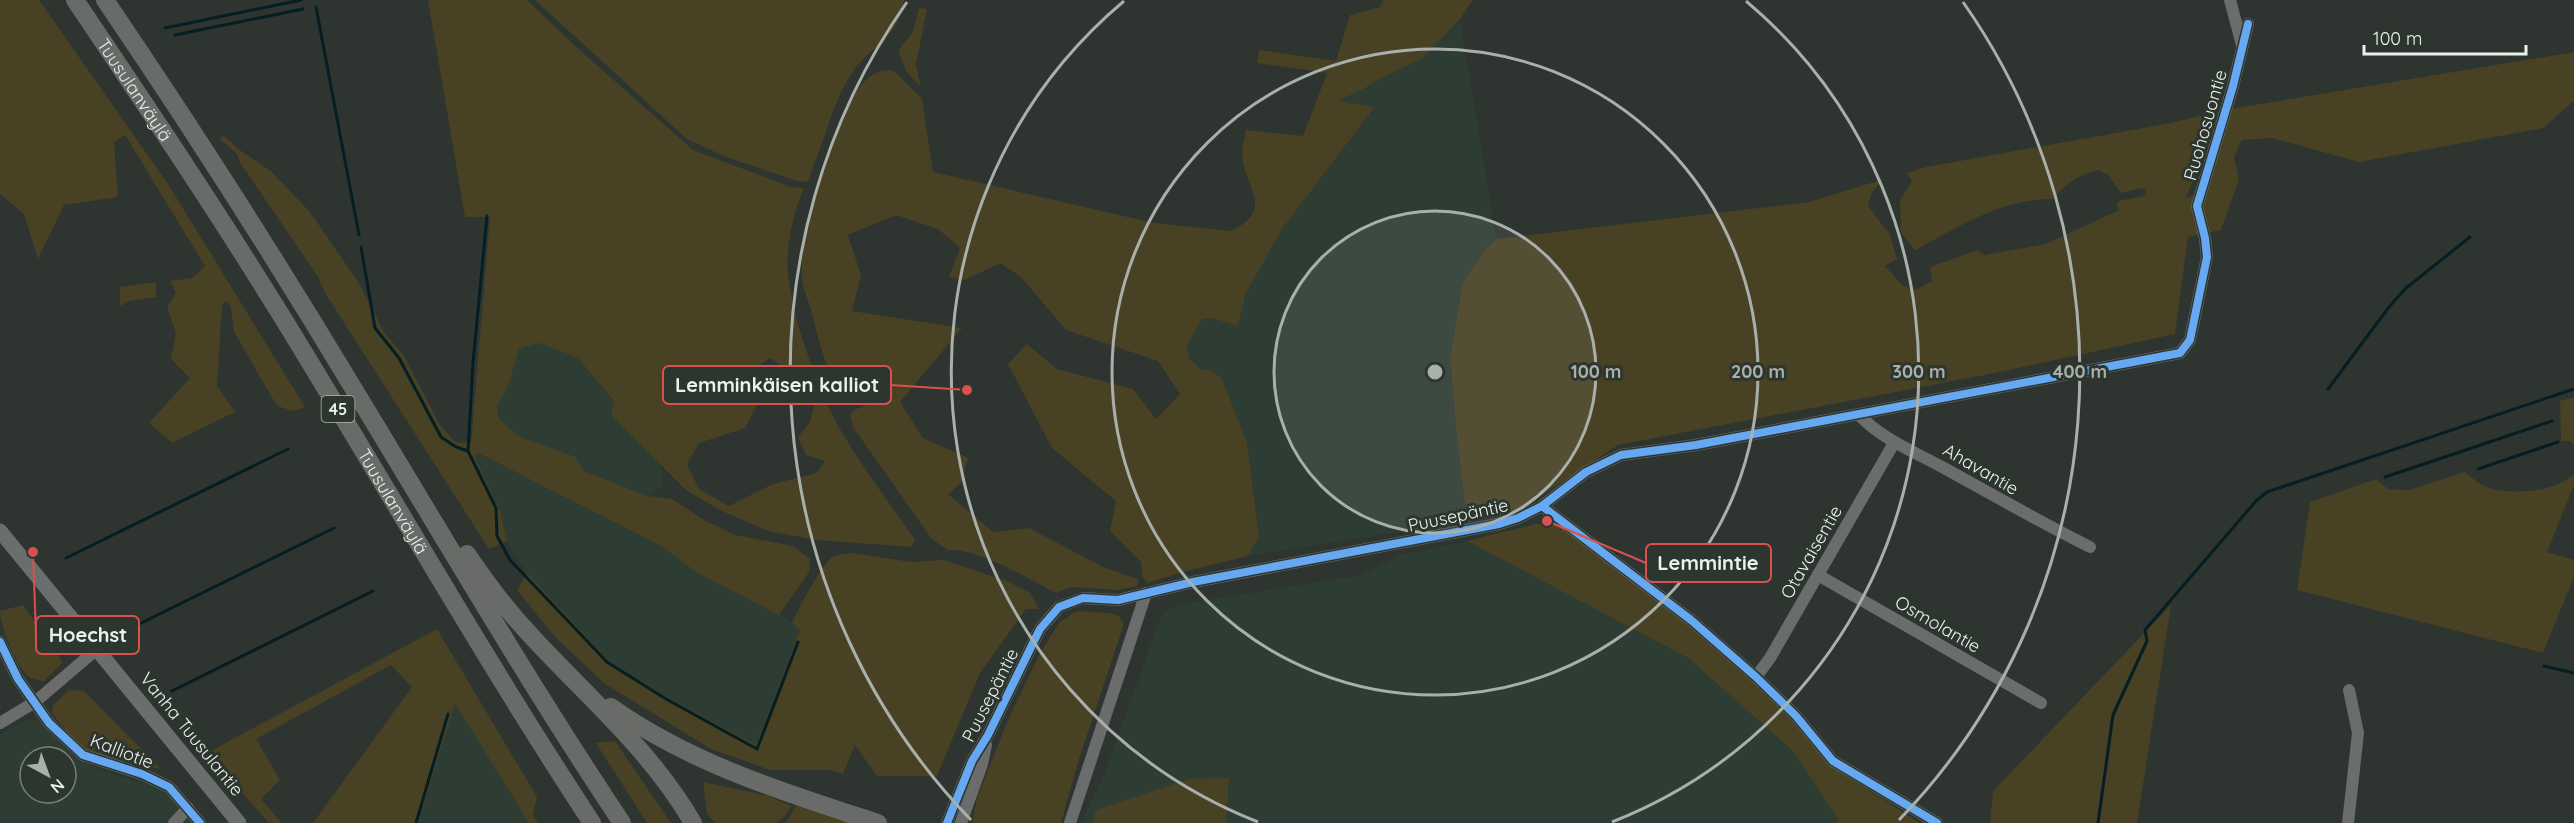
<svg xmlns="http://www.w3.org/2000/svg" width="2574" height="823" font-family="Quicksand,sans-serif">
<rect width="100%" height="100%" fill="#2e3430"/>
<g fill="#2e3d33" fill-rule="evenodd">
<polygon points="1460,19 1496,239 1485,250 1463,282 1450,356 1458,448 1467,521 1248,556 1259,536 1247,443 1212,371 1201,369 1190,359 1187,346 1202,319 1211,318 1238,326 1245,295 1282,229 1375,108 1339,101 1349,94 1367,89 1372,83 1423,58"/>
<polygon points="539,343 578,358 614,401 611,415 660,464 663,486 648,496 583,471 576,457 518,436 499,418 497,406 507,389 519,349"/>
<polygon points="477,453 659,545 699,574 788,619 800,629 756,746 668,698 609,661 527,573 507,541 500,509 475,457"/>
<polygon points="1467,541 1688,658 1793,751 1838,819 1836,823 1081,823 1105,773 1161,616 1176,605 1361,575 1401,555"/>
<polygon points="455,702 529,823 418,823"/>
<path d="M29,719L40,722L67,749L92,766L125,778L160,787L176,800L195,823H0V735ZM30,757H66V793H30Z"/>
</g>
<g fill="#484124" fill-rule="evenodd">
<polygon points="0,0 39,0 168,184 305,407 293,411 277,406 234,332 231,308 227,301 222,305 217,386 235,412 172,443 149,423 190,378 171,359 176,333 167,307 176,293 170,281 192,278 205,266 125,135 114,142 118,197 64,205 38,259 24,214 0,194"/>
<path d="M428,0H527L573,44L693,150L791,187L804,188C793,213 786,245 788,273C792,319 818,389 840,429C862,467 890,503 915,540L912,547L816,540L768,531L722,511L687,491L611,415L614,401L578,358L539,343L519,349L507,389L497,406L499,418L518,436L576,457L583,471L648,496L672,499L704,520L735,535L793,546L810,559L809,572L779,615L699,574L659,545L478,453L475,457L500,510L507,541L489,549L325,293L318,277L239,161L238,155L220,139L223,135L238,149L271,171L310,212L359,283L384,332L404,356L440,425L455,442L471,443L490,217H465ZM770,358L799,378L814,407L810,422L798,437L806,455L825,461L817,473L773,484L729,506L699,489L687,465L699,443L745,428L759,402L743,389L747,373Z"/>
<path d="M535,0H904C900,37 873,44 854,70C837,94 829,124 819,152C816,160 811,169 810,178L808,181L800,182L726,157L687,139Z"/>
<path d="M1383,0H1473L1460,19L1423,58L1372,83C1364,92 1350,93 1339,101L1375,107L1282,229L1245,295L1238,326L1211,318L1202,319L1187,346L1190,359L1201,369L1212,371L1222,379L1247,443L1259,536L1248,556L1187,571L1147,583L1142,576L1141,562L1110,531L1116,501L1052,448L1008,364L1027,344L1057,369L1133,389L1156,419L1180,394L1158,361L1066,330L1021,277L1000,263L965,280L949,277L960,248L938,229L896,215L848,235L861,275L852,311L962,328L900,402L923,438L968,458L961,483L948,494L993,532L1029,528L1103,567L1138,579V586L1117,590L1072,587L1056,593C1029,579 978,548 947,550L931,538L853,427L850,414L854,410L874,402V397L839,395C826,369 819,342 812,313C809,302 803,290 802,278C798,236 834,116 862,84C870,75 881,68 894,71L922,99L933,172L1154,223L1231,231C1277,209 1243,187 1242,153C1242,146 1245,137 1246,130L1303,136L1327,73L1257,63L1259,50L1336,61L1350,15L1380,7Z"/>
<polygon points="919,8 927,9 916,64 921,87 906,71 899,52 900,48 913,32"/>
<path d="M2574,52V101L2543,128L2359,162L2272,138L2242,140L2234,157L2239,179L2221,230L2188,237L2175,334L1995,373L1618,445L1519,510L1467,521L1458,448L1450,356L1463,282L1485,250L1496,239L1809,202L1884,179L1872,192L1868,206L1890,235L1897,259L1885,266L1902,285L1915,290L1932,281L1930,267L1978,250L1984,255L2046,244L2119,210L2117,204L2119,201L2145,196L2146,190L2142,188L2121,193L2108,175L2099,170C2078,174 2067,184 2052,199C1999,200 1961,226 1915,250L1901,233L1900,200L1912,181L1907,173L1926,167L2171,123L2220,111L2186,198L2205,191L2230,109Z"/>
<polygon points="156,282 156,297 129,301 120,306 120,287"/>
<polygon points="2574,397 2574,445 2570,441 2561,441 2560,401"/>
<path d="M2465,472C2471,477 2478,483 2484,486C2508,496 2555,493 2574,474V485L2547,552L2574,560V577L2543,653L2297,590L2310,502L2376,479L2388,489L2409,490Z"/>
<polygon points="1553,522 1585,544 1716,644 1785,712 1834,768 1920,823 1836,823 1838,819 1793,751 1688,658 1467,541 1536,524"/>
<path d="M852,553L911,562L943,560L1007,581L1030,593L1039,609H1026L980,673L937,776H877L855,745L843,774L831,770H770L711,749L604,683L554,636L517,590L527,573L609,661L668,698L756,745L800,630L792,623C798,610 823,561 833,557C838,554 846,554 852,553Z"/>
<path d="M23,605L63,662L43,682C39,680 32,679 29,677C17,667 0,626 0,611Z"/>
<polygon points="2171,605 2137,823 1990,823 1993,791"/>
<polygon points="1077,611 1109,613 1119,616 1124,624 1079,759 1061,823 972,823 977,798 1007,722 1040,653 1059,623"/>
<polygon points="437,629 537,797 533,815 538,823 529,823 455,703 418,823 313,823 412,687 391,665 256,739 280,780 261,799 282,823 269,823 207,753"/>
<polygon points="69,690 84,691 161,769 95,756 76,743 52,713 53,705"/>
<polygon points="615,741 671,823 647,823 596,743"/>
<polygon points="1229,778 1226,823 1092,823 1096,810 1189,779"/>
<polygon points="703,782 769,796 791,806 786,815 776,823 716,823 707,814"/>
<polygon points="799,802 865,823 785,823"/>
</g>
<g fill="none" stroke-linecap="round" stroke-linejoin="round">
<g stroke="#041e24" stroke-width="3">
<polyline points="316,7 359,235"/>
<polyline points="165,28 301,0"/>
<polyline points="175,35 303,9"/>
<polyline points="361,247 375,328 399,358 441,437 456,447 468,451 496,508 497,536 510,560 607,662 666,699 757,749 798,642"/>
<polyline points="2328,389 2389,307 2405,289 2470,237"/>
<polyline points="468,451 473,363 487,216"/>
<polyline points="2478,469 2558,442"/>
<polyline points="2385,477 2552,421"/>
<polyline points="66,558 288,449"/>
<polyline points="121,633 334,528"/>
<polyline points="2544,666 2574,673"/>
<polyline points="172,691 373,591"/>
<polyline points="416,823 448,714"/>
<polyline points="2098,823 2113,715 2147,641 2145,630 2256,501 2267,492 2574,389"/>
</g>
<g stroke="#6b6d6c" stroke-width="12">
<polyline points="2230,0 2242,45"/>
<path d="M1859,415C1883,440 1915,452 1944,468C1993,495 2040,522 2090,547"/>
<polyline points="1542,506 1691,620 1756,677 1796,716 1833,761 1937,823"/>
<polyline points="1818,575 2041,703"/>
<polyline points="0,642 18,679 49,723 83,755 142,774 169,787 200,823"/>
<polyline points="1756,677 1770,658 1894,443"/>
<polyline points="0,723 35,702 97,649"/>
<polyline points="174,823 188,808"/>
<polyline points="947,823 972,761 988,735 1034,641 1040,629 1059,607 1083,598 1118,600 1193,582 1499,524 1518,518 1542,506 1586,472 1621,455 1696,445 2180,353 2190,340 2207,257 2205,238 2197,206 2233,86 2248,24"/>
<polyline points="961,823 982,764 986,745"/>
<polyline points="1070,823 1146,593"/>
<polyline points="2348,823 2358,733 2349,690"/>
</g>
<polyline stroke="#6a6e6c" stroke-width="15" points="0,531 239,823"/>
<g stroke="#686b67" stroke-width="18">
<path id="s1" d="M75,0C145,104 215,208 281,315C385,484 483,657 592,823"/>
<path d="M105,0C192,128 275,258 355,391C443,536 528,682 622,823"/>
<path d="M467,554C487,584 510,614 535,640C590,699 652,752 693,823"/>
<path d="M611,707C691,764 786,793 878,823"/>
</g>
<g stroke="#2c362f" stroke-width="11">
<g id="cycleway">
<polyline points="1542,506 1691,620 1756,677 1796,716 1833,761 1937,823"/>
<polyline points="0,642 18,679 49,723 83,755 142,774 169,787 200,823"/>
<polyline points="947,823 972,761 988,735 1034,641 1040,629 1059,607 1083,598 1118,600 1193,582 1499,524 1518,518 1542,506 1586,472 1621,455 1696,445 2180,353 2190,340 2207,257 2205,238 2197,206 2233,86 2248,24"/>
</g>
</g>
<use href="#cycleway" stroke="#66a8f1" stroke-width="8"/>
</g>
<circle cx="1435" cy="372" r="161" fill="#a9afab" fill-opacity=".12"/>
<g fill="none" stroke="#a9afab" stroke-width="3">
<circle cx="1435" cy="372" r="161"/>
<circle cx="1435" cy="372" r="323"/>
<path d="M1258 822A484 484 0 0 1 1124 1M1746 1A484 484 0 0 1 1612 822"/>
<path d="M971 820A645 645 0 0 1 907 2M1963 2A645 645 0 0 1 1899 820"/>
</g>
<g text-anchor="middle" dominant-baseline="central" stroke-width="6" stroke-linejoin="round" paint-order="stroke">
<rect fill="#2c362f" stroke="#b2b9b4" stroke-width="1.5" x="321.5" y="396" width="33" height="26" rx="4.5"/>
<g font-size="16" font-weight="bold" fill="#ebf1ed">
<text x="338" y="409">45</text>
</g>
<g font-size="18" fill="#ebf1ed" stroke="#2c362f">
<text stroke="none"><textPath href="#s1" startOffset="108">Tuusulanväylä</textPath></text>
<text transform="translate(2205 125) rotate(-74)">Ruohosuontie</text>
<text transform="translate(1981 469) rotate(30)">Ahavantie</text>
<text stroke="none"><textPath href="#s1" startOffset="594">Tuusulanväylä</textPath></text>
<text transform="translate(1458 515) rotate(-12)">Puusepäntie</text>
<text transform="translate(1811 552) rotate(-60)">Otavaisentie</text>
<text transform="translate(1938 624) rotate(30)">Osmolantie</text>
<text transform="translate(990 695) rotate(-63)">Puusepäntie</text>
<text transform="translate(192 734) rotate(51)">Vanha Tuusulantie</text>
<text transform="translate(122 751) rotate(21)">Kalliotie</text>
</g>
</g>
<circle cx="1435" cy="372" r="9" fill="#a9afab" stroke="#2c362f" stroke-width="3"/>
<g font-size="18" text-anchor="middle" font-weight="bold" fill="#a9afab" stroke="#2c362f" stroke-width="6" stroke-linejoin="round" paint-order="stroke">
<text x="1596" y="378">100 m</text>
<text x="1758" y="378">200 m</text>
<text x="1919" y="378">300 m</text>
<text x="2080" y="378">400 m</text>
</g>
<path fill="none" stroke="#da504f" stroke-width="2" d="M967 390L891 385M1547 521L1646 563M33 552L36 635"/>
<g fill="#da504f" stroke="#2c362f" stroke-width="2">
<circle cx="967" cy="390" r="6"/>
<circle cx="1547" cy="521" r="6"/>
<circle cx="33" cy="552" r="6"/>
</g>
<g fill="#2c362f" stroke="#da504f" stroke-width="2">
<rect x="663" y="366" width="228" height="38" rx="6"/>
<rect x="1646" y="544" width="125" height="38" rx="6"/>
<rect x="36" y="616" width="103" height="38" rx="6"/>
</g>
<g font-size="20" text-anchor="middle" font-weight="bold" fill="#ebf1ed">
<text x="777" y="392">Lemminkäisen kalliot</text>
<text x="1708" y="570">Lemmintie</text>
<text x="88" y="642">Hoechst</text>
</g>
<g transform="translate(48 775) rotate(139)"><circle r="28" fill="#2c362f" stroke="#78817b" stroke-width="1.5"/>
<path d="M0-4.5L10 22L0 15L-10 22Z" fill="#a9afab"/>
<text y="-9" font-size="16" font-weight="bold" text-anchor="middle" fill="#ebf1ed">N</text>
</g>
<path d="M2364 45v9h162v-9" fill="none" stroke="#ebf1ed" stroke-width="3"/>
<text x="2373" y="45" font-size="18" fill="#ebf1ed" stroke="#2c362f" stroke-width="4.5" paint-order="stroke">100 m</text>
</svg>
